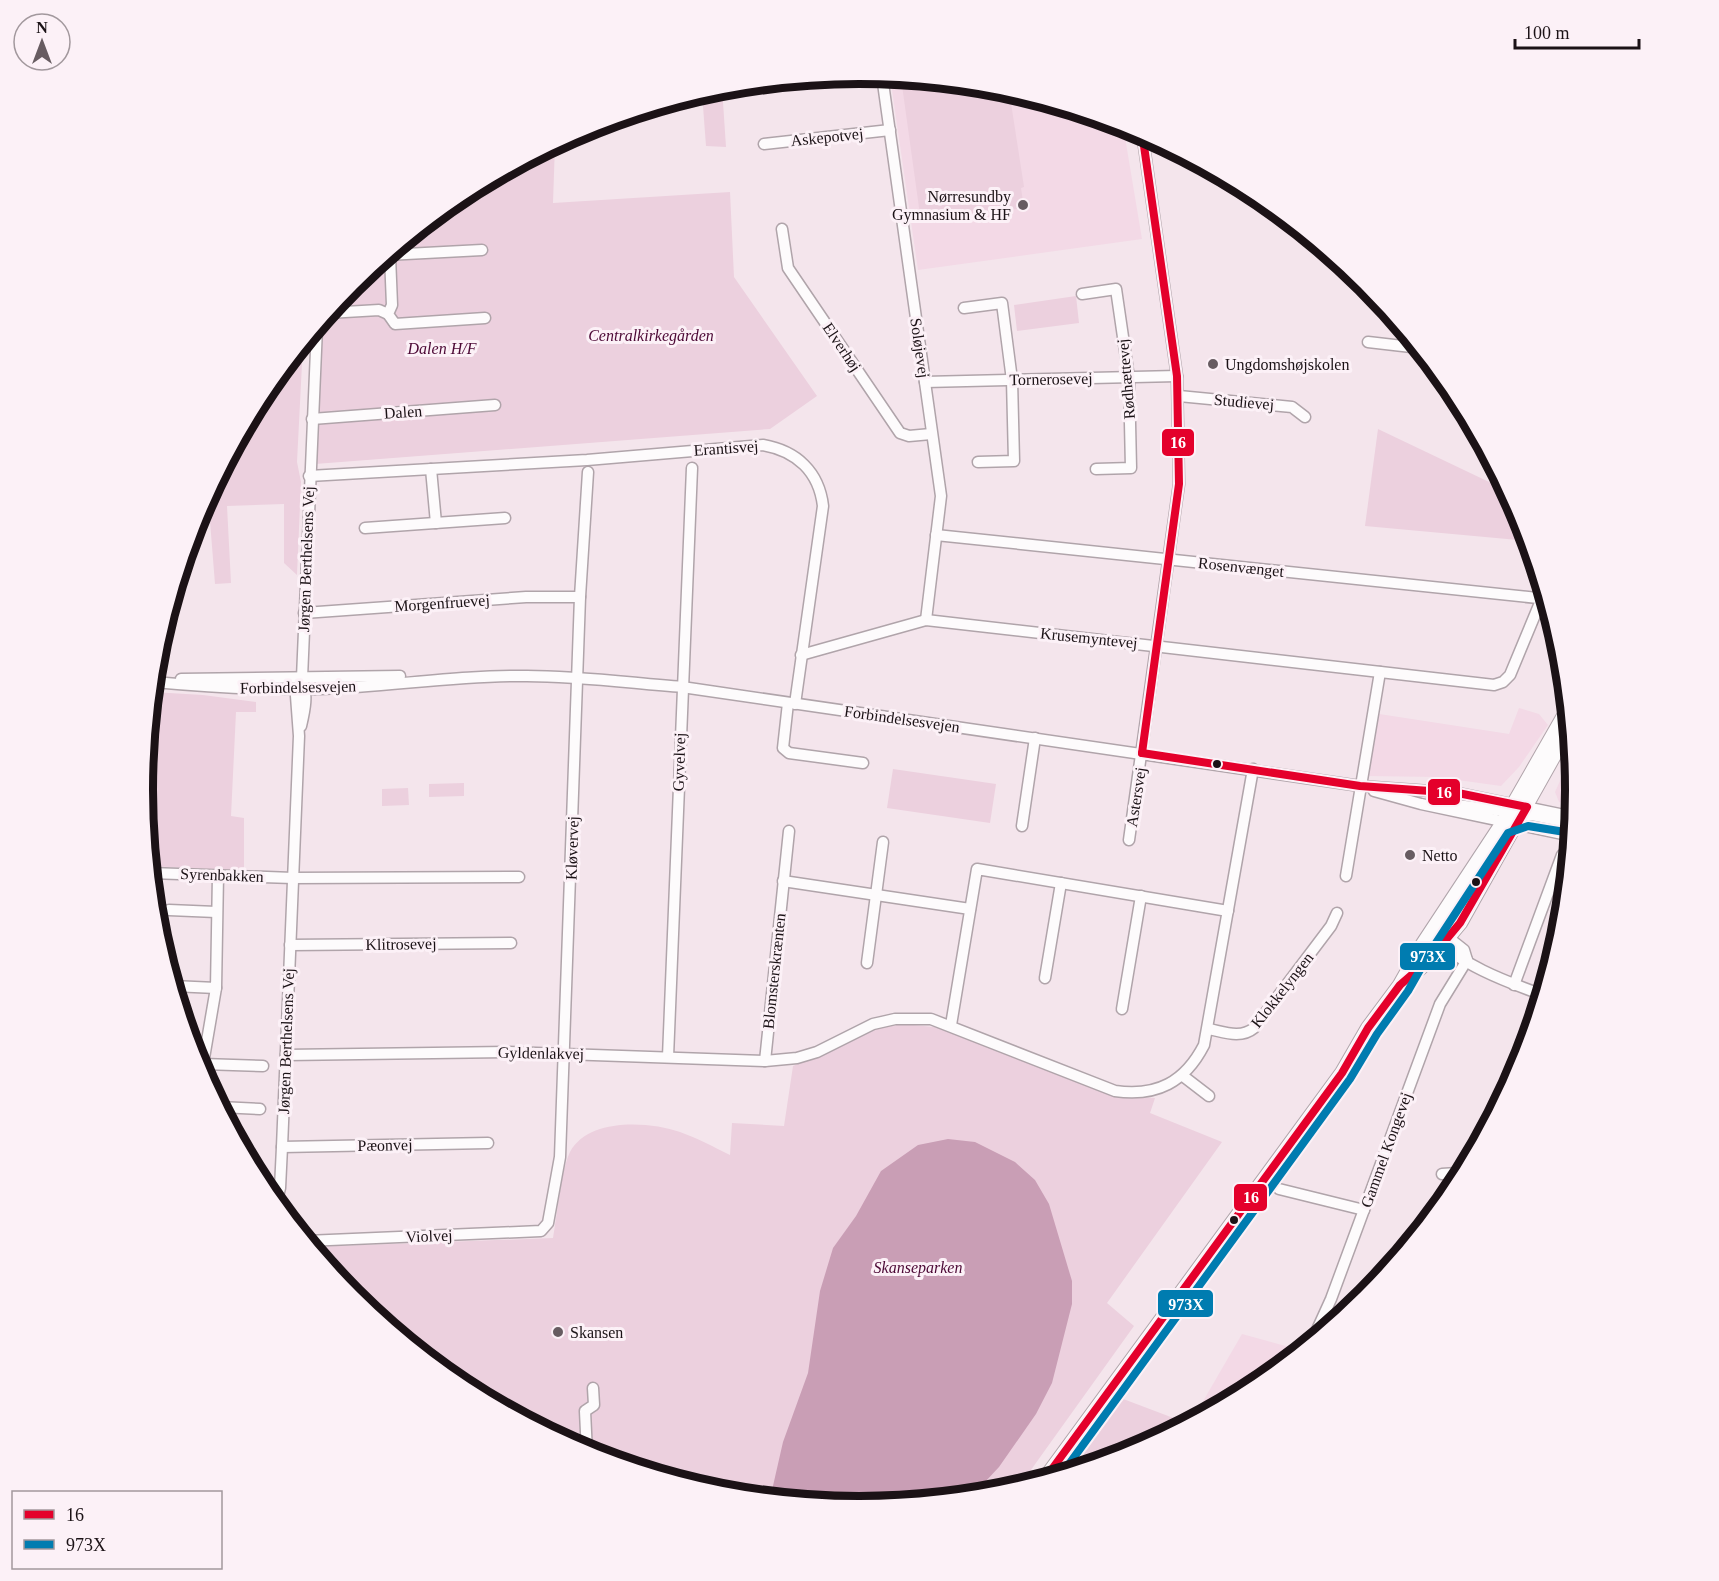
<svg xmlns="http://www.w3.org/2000/svg" width="1719" height="1581" font-family="Georgia,serif">
<rect width="100%" height="100%" fill="#f4e5ec"/>
<g fill="#f3d9e6">
<polygon points="890,76 1000,87 1123,125 1142,239 918,270"/>
<polygon points="1519,708 1539,714 1548,725 1519,767 1501,786 1436,777 1367,776 1379,714 1509,734"/>
<polygon points="1573,752 1576,791 1575,806 1559,802 1555,792"/>
<polygon points="1242,1334 1300,1350 1258,1387 1191,1422"/>
</g>
<g fill="#ecd0de">
<polygon points="901,78 1009,90 1024,187 1021,188 1024,208 921,222"/>
<polygon points="722,87 726,147 706,146 702,93"/>
<polygon points="555,144 553,203 730,192 734,277 817,396 770,429 315,464 322,320 353,283 461,194"/>
<polygon points="1076,296 1079,323 1017,331 1014,305"/>
<polygon points="303,344 297,462 301,482 297,575 284,563 284,504 227,506 231,583 215,584 208,496 264,392"/>
<polygon points="1378,429 1508,491 1522,516 1530,541 1365,526"/>
<polygon points="152,692 203,695 256,702 256,712 236,712 231,816 244,818 244,871 150,866 143,790"/>
<polygon points="893,769 996,784 990,823 887,808"/>
<polygon points="464,783 464,796 429,797 429,784"/>
<polygon points="408,788 409,805 382,806 382,789"/>
<path d="M903,1024L944,1028L1114,1096L1155,1098L1150,1113L1222,1142L1107,1303L1134,1326L1018,1488L999,1494L859,1507L719,1494L585,1453L461,1386L352,1297L311,1247L553,1238C557,1217 561,1170 570,1152C588,1118 648,1121 680,1132C697,1138 714,1147 730,1155L732,1123L784,1126L793,1066L879,1028Z"/>
<polygon points="1118,1397 1184,1422 1182,1427 1134,1453 1111,1460 1095,1454 1093,1465 1060,1475"/>
</g>
<polygon fill="#c99eb5" points="948,1139 975,1142 1015,1162 1035,1180 1049,1204 1072,1281 1072,1304 1052,1383 1036,1414 999,1467 971,1497 859,1507 770,1499 783,1442 808,1373 820,1291 833,1248 856,1216 881,1171 918,1145"/>
<g fill="none" stroke-linecap="round" stroke-linejoin="round">
<g stroke="#b0a4aa" stroke-width="13">
<g id="minor">
<polyline points="882,76 941,496 926,620"/>
<polyline points="764,144 890,130"/>
<polyline points="782,229 788,268 900,433 909,436 931,434"/>
<polyline points="387,255 482,250"/>
<polyline points="390,256 392,305 388,314 395,324 485,318"/>
<polyline points="1082,294 1116,289 1129,378 1131,468 1096,469"/>
<polyline points="964,308 1002,303 1012,380 1014,461 978,462"/>
<polyline points="328,313 379,310 388,314"/>
<polyline points="1368,342 1420,348"/>
<polyline points="925,382 1177,376"/>
<polyline points="1179,396 1292,407 1305,417"/>
<polyline points="312,419 495,405"/>
<polyline points="431,469 436,523"/>
<path d="M309,476L587,460L763,445C797,451 819,472 823,506L795,704"/>
<polyline points="365,528 505,518"/>
<polyline points="936,535 1547,599"/>
<polyline points="304,613 526,597 580,597"/>
<polyline points="801,655 926,620 1494,685 1503,682 1510,675 1542,598"/>
<polyline points="181,679 400,676"/>
<path d="M154,682C209,687 263,691 318,689C388,687 457,675 527,676C579,676 630,683 682,687L1360,786L1458,793L1574,817"/>
<polyline points="788,703 783,748 789,753 863,763"/>
<path d="M301,726C305,709 308,695 302,678L317,327"/>
<polyline points="1374,791 1421,804 1572,836"/>
<polyline points="1457,805 1503,811 1516,810"/>
<polyline points="1515,817 1532,815 1567,822"/>
<polyline points="1022,826 1035,738"/>
<polyline points="1129,840 1179,484 1177,376 1142,132"/>
<polyline points="151,873 293,878 519,877"/>
<polyline points="1346,876 1380,672"/>
<polyline points="783,881 970,909"/>
<polyline points="169,910 216,912"/>
<polyline points="1435,927 1464,950 1467,960"/>
<path d="M1430,934C1459,964 1504,981 1543,995"/>
<polyline points="290,945 511,943"/>
<polyline points="867,963 883,842"/>
<polyline points="1045,978 1061,883"/>
<polyline points="1514,985 1562,855 1570,857"/>
<polyline points="173,986 216,988 218,875"/>
<polyline points="1122,1009 1141,896"/>
<polyline points="951,1025 977,869 1228,911"/>
<path d="M1209,1029C1224,1032 1241,1039 1254,1028L1331,926L1337,913"/>
<path d="M286,1055L507,1052L765,1061L797,1058L817,1052L873,1024L895,1019H931L1115,1091C1157,1097 1185,1082 1204,1045L1253,769"/>
<polyline points="668,1057 692,468"/>
<polyline points="765,1061 789,831"/>
<polyline points="197,1064 203,1064 216,988"/>
<polyline points="203,1076 203,1064 263,1066"/>
<polyline points="1183,1076 1209,1096"/>
<polyline points="220,1107 260,1109"/>
<polyline points="282,1147 488,1143"/>
<polyline points="1442,1174 1457,1173"/>
<polyline points="1279,1189 1364,1210"/>
<polyline points="1454,1191 1457,1173 1465,1172"/>
<polyline points="276,1204 280,1188 282,1147 299,736 296,696 302,678"/>
<polyline points="306,1241 541,1231 548,1223 560,1157 580,597 588,472"/>
<polyline points="1311,1343 1331,1299 1440,1004 1467,960"/>
<polyline points="587,1453 585,1411 594,1405 593,1388"/>
</g>
</g>
<g stroke="#b0a4aa" stroke-width="16">
<g id="major">
<polyline points="1409,978 1430,959 1460,923 1570,727"/>
<polyline points="1044,1480 1342,1073 1368,1028 1400,985 1423,944 1504,821 1568,709"/>
</g>
</g>
<use href="#minor" stroke="#fdfbfc" stroke-width="10"/>
<use href="#major" stroke="#fdfbfc" stroke-width="14"/>
<g stroke="#fcf1f7" stroke-width="12">
<g id="bus-1">
<polyline points="1142,753 1179,484 1177,376 1142,132"/>
<polyline points="1044,1480 1342,1073 1368,1028 1400,985 1430,959 1460,923 1527,807 1458,793 1360,786 1142,753"/>
</g>
</g>
<g stroke="#fcf1f7" stroke-width="12">
<polyline id="bus-2" points="1061,1475 1350,1079 1377,1034 1408,991 1432,949 1508,833 1528,826 1571,833"/>
</g>
<use href="#bus-1" stroke="#e4002b" stroke-width="8"/>
<use href="#bus-2" stroke="#007cb0" stroke-width="8"/>
</g>
<g fill="#675c61" stroke="#fcf1f7" stroke-width="2">
<circle cx="1023" cy="205" r="6"/>
<circle cx="1213" cy="364" r="6"/>
<circle cx="1410" cy="855" r="6"/>
<circle cx="558" cy="1332" r="6"/>
</g>
<g fill="#1b1216" stroke="#fcf1f7" stroke-width="2">
<circle cx="1217" cy="764" r="5"/>
<circle cx="1476" cy="882" r="5"/>
<circle cx="1234" cy="1220" r="5"/>
</g>
<g text-anchor="middle" dominant-baseline="central" stroke-width="6" stroke-linejoin="round" paint-order="stroke">
<g font-size="16" fill="#1b1216" stroke="#fcf1f7">
<text transform="translate(827 137) rotate(-6)">Askepotvej</text>
<text transform="translate(842 347) rotate(56)">Elverhøj</text>
<text transform="translate(920 348) rotate(82)">Soløjevej</text>
<text transform="translate(1051 379) rotate(-1)">Tornerosevej</text>
<text transform="translate(1126 379) rotate(-95)">Rødhættevej</text>
<text transform="translate(1244 402) rotate(5)">Studievej</text>
<text transform="translate(403 412) rotate(-4)">Dalen</text>
<text transform="translate(726 448) rotate(-4)">Erantisvej</text>
<text transform="translate(306 559) rotate(-88)">Jørgen Berthelsens Vej</text>
<text transform="translate(1241 567) rotate(6)">Rosenvænget</text>
<text transform="translate(442 603) rotate(-4)">Morgenfruevej</text>
<text transform="translate(1089 638) rotate(6)">Krusemyntevej</text>
<text transform="translate(298 687) rotate(-1)">Forbindelsesvejen</text>
<text transform="translate(902 719) rotate(8)">Forbindelsesvejen</text>
<text transform="translate(679 762) rotate(-88)">Gyvelvej</text>
<text transform="translate(1136 797) rotate(-81)">Astersvej</text>
<text transform="translate(572 848) rotate(-88)">Kløvervej</text>
<text transform="translate(222 875) rotate(2)">Syrenbakken</text>
<text transform="translate(401 944) rotate(-1)">Klitrosevej</text>
<text transform="translate(774 971) rotate(-84)">Blomsterskrænten</text>
<text transform="translate(1282 990) rotate(-52)">Klokkelyngen</text>
<text transform="translate(286 1041) rotate(-88)">Jørgen Berthelsens Vej</text>
<text transform="translate(541 1053) rotate(1)">Gyldenlakvej</text>
<text transform="translate(385 1145) rotate(-1)">Pæonvej</text>
<text transform="translate(1386 1150) rotate(-70)">Gammel Kongevej</text>
<text transform="translate(429 1236) rotate(-2)">Violvej</text>
</g>
<g font-size="16" fill="#1b1216" stroke="#fcf1f7" text-anchor="start">
<text x="1011" y="196" text-anchor="end">Nørresundby<tspan x="1011" dy="18">Gymnasium &amp; HF</tspan></text>
<text x="1225" y="364">Ungdomshøjskolen</text>
<text x="1422" y="855">Netto</text>
<text x="570" y="1332">Skansen</text>
</g>
<g font-size="16" font-style="italic" fill="#4c0835" stroke="#fcf1f7">
<text x="651" y="335">Centralkirkegården</text>
<text x="442" y="348">Dalen H/F</text>
<text x="918" y="1267">Skanseparken</text>
</g>
</g>
<path d="M0 0H1719V1581H0ZM153 790a706 706 0 1 1 1412 0a706 706 0 1 1-1412 0Z" fill="#fcf1f7" fill-rule="evenodd"/>
<path fill="none" stroke="#1b1216" stroke-width="8" d="M153 790a706 706 0 1 1 1412 0a706 706 0 1 1-1412 0Z"/>
<g stroke="#fcf1f7" stroke-width="2">
<rect x="1161" y="428" width="34" height="29" rx="6" fill="#e4002b"/>
<rect x="1427" y="778" width="34" height="28" rx="6" fill="#e4002b"/>
<rect x="1399" y="942" width="57" height="29" rx="6" fill="#007cb0"/>
<rect x="1233" y="1183" width="35" height="29" rx="6" fill="#e4002b"/>
<rect x="1157" y="1289" width="57" height="29" rx="6" fill="#007cb0"/>
</g>
<g font-size="16" text-anchor="middle" font-weight="bold" fill="#fff">
<text x="1178" y="448">16</text>
<text x="1444" y="798">16</text>
<text x="1428" y="962">973X</text>
<text x="1251" y="1203">16</text>
<text x="1186" y="1310">973X</text>
</g>
<rect x="12" y="1491" width="210" height="78" fill="#fcf1f7" stroke="#a2989d" stroke-width="1.5"/>
<rect x="24" y="1510" width="30" height="9" fill="#e4002b" stroke="#a2989d" stroke-width="1.5"/>
<text x="66" y="1521" font-size="18" fill="#1b1216">16</text>
<rect x="24" y="1540" width="30" height="9" fill="#007cb0" stroke="#a2989d" stroke-width="1.5"/>
<text x="66" y="1551" font-size="18" fill="#1b1216">973X</text>
<g transform="translate(42 42)"><circle r="28" fill="#fcf1f7" stroke="#a2989d" stroke-width="1.5"/>
<path d="M0-4.5L10 22L0 15L-10 22Z" fill="#675c61"/>
<text y="-9" font-size="16" font-weight="bold" text-anchor="middle" fill="#1b1216">N</text>
</g>
<path d="M1515 39v9h124v-9" fill="none" stroke="#1b1216" stroke-width="3"/>
<text x="1524" y="39" font-size="18" fill="#1b1216" stroke="#fcf1f7" stroke-width="4.5" paint-order="stroke">100 m</text>
</svg>
